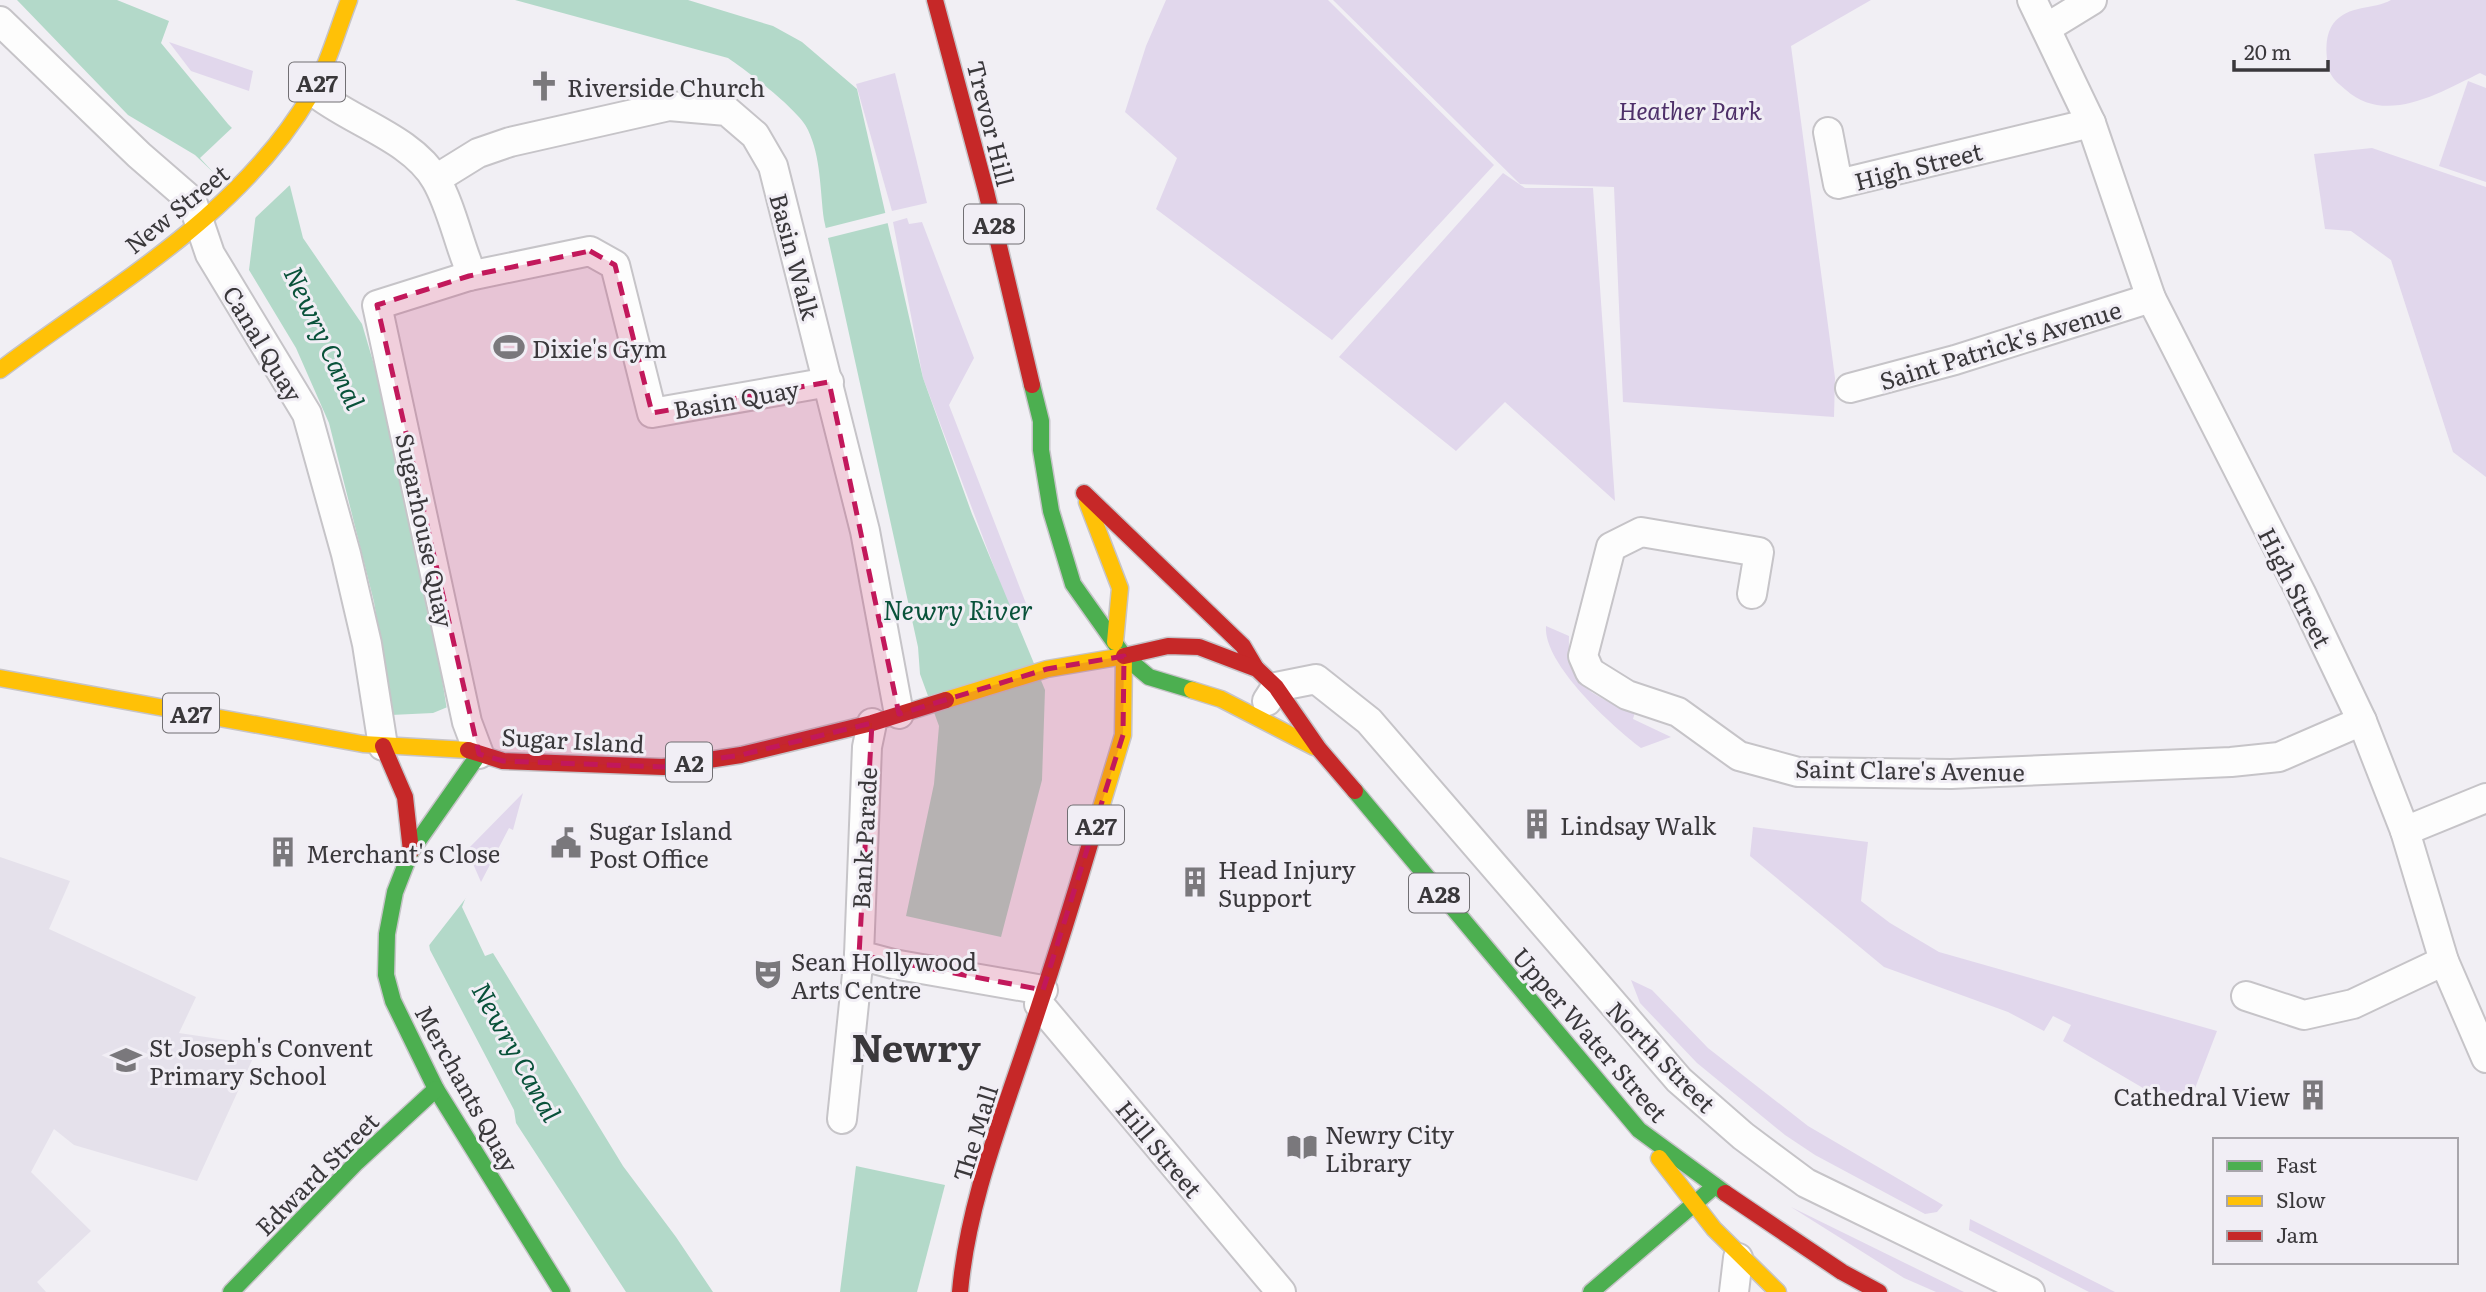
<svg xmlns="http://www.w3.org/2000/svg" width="2486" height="1292" font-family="Literata,serif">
<rect width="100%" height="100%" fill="#f1eff4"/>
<polygon fill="#e5e1eb" points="0,857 70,881 49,929 196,997 179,1033 259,1045 197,1181 74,1145 54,1129 31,1172 91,1231 37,1282 46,1292 0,1292"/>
<g fill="#e1d7ec">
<polygon points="1166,0 1328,0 1494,165 1332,340 1156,209 1177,158 1125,112 1146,46"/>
<polygon points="1333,0 1871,0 1791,46 1835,378 1834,417 1623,402 1614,187 1520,184"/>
<path d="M2391,0H2486V76L2480,73C2441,92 2386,126 2346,90C2339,84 2332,79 2329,70C2326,56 2324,37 2333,24C2348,4 2374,10 2391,0Z"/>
<polygon points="169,42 253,71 249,91 191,71"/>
<polygon points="895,73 927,203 892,211 856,84"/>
<polygon points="2468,81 2486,88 2486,182 2439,166"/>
<polygon points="2372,148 2486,187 2486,477 2453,452 2391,260 2351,231 2325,229 2314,154"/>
<polygon points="1503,173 1525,188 1593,188 1615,501 1505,402 1456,451 1339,357"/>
<polygon points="907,218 909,224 922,222 974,358 949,405 1027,606 1011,612 923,378 893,222"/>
<path d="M1546,626L1569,636C1567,686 1592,696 1635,712L1633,719L1671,737L1641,748C1612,726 1543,664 1546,626Z"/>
<polygon points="523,793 513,830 509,828 481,882 467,850"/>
<polygon points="1753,827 1868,842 1861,901 1890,923 1939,952 2217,1031 2187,1109 2143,1088 2063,1041 2071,1025 2053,1016 2044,1031 2008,1012 1884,967 1750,856"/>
<polygon points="1631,980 1652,990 1708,1048 1808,1126 1943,1205 1937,1212 1925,1214 1815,1155 1785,1135 1697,1063 1640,1003"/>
<polygon points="1791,1207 1964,1292 1936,1292 1904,1278"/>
<polygon points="1970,1219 2115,1292 2089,1292 1969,1230"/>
</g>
<g fill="#b3d9c9">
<polygon points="17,0 117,0 169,21 161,43 228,124 290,186 303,238 362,324 388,412 421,549 447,710 469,889 462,907 485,956 493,953 623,1166 676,1237 713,1292 626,1292 516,1123 514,1110 430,950 374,602 329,423 296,348 249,270 256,213 195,155 128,115"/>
<path d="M515,0H688L773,26L802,42L857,89L923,378L972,514L1045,690L1042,780L1001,937L906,916L934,784L939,726L920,674L918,647L824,220C820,190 821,157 808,130C800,111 746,70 728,58Z"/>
<polygon points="856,1166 945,1185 917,1292 840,1292"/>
</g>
<g fill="#f1eff4">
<polygon points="235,125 292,183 255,218 200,158"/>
<polygon points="889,212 892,222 824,239 822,229"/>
<polygon points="450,706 473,889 427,948 391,715 433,713"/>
</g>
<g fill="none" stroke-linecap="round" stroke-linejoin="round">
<g stroke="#c6c4c8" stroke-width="32">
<g id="street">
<polyline points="2032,0 2091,123 2151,298 2301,593 2362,721 2405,831 2444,961 2486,1058"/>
<polyline points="0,21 139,155 192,201 210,254 307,414 346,554 367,644 383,746"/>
<polyline points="2048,27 2092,0"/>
<path d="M313,91C349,121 412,138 436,180C450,204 457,236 467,262L469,276"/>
<polyline points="1828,132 1838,184 2091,123"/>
<polyline points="436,179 478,153 510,142 669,106 727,111 755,135 773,166 865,531 899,714"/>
<polyline points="1850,388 1955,360 2151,298"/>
<polyline points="1752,594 1759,552 1641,532 1611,547 1583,656 1590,672 1627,695 1678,712 1739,756 1798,772 1951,774 2231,762 2279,757 2362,721"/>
<polyline points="1267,701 1276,687 1316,679 1369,721 1679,1080 1743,1136 1806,1183 2030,1292"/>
<polyline points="872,723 867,747 859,955 893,964 1043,990"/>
<polyline points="479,754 467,722 377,305 469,276 590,251 615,265 652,413 829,382"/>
<polyline points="2405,831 2486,798"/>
<polyline points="2246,996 2304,1015 2353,1004 2444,961"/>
<polyline points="1039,1004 1281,1292"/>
<polyline points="842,1119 859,955"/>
<polyline points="1734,1292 1738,1258"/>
</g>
</g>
<g stroke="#c6c4c8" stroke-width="19">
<g id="fast">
<polyline points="1032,385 1041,421 1041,450 1051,511 1073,584 1124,656 1149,677 1192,690"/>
<polyline points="479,754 411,851 395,892 387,934 386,975 393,1001 436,1089 562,1292"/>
<polyline points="1355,791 1639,1130 1725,1193"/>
<polyline points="231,1292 357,1162 436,1089"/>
<polyline points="1591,1292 1715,1186"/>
</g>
</g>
<g stroke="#c6c4c8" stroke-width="19">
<g id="slow">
<path d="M0,370C110,287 240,216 311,94C328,65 337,31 349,0"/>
<polyline points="1087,502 1120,588 1115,642"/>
<polyline points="0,678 363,744 468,750"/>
<polyline points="1192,690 1221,699 1314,747"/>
<polyline points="946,700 1047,669 1124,656 1123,735 1093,834"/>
<polyline points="1659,1158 1714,1229 1778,1292"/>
</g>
</g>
<g stroke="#c6c4c8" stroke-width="19">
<g id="jam">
<polyline points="935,0 986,191 1032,385"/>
<polyline points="1084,493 1243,646 1256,668"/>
<polyline points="1124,656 1168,646 1199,647 1257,669 1276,687 1319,749 1355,791"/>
<polyline points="383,746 405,797 411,851"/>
<polyline points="468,750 503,761 663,767 741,755 872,723 946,700"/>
<polyline points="1725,1193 1842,1272 1879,1292"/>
<path d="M960,1292C967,1210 997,1131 1023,1054C1048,981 1071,908 1093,834"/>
</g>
</g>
<use href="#street" stroke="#fdfdfd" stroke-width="28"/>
<use href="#fast" stroke="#4caf50" stroke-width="16"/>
<use href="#slow" stroke="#ffc107" stroke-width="16"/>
<use href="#jam" stroke="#c62828" stroke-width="16"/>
</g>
<path fill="#c2185b" fill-opacity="0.2" stroke="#c2185b" stroke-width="5" stroke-dasharray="14 9" stroke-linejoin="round" d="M590,251L615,265L652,413L829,382L899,714L1047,669L1124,656L1123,735L1043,990L859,955L872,723L741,755L663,767L503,761L479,754L377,305L469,276Z"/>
<defs>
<g id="church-bare" transform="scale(2.415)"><path d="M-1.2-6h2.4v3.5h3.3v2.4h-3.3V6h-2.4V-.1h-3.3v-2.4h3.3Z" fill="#7a787c" stroke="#f1eef5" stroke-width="2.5" paint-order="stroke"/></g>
<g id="stadium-bare" transform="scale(2.415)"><path d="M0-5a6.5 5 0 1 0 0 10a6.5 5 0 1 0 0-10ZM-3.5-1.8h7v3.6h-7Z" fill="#7a787c" stroke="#f1eef5" stroke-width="2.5" paint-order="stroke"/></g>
<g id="building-bare" transform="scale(2.415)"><path d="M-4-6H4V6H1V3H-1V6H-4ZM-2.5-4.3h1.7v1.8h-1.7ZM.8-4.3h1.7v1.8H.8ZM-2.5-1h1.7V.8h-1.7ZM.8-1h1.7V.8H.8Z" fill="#7a787c" stroke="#f1eef5" stroke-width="2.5" paint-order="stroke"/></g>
<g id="civic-bare" transform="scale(2.415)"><path d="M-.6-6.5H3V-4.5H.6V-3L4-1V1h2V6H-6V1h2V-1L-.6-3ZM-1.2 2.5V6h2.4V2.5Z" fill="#7a787c" stroke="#f1eef5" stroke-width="2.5" paint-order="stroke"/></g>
<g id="theatre-bare" transform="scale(2.415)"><path d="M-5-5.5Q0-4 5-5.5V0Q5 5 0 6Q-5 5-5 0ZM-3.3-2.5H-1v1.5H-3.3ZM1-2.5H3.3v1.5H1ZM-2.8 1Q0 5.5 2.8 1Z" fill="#7a787c" stroke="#f1eef5" stroke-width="2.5" paint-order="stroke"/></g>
<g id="school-bare" transform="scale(2.415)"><path d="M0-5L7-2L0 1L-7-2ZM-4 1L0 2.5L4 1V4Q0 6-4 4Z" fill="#7a787c" stroke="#f1eef5" stroke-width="2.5" paint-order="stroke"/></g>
<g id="library-bare" transform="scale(2.415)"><path d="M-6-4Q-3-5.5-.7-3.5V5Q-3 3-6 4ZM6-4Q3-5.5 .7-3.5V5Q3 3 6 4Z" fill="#7a787c" stroke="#f1eef5" stroke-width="2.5" paint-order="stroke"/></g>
</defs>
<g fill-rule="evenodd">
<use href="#church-bare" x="544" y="86"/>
<use href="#stadium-bare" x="509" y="347"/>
<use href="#building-bare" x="1537" y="824"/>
<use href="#civic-bare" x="566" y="843"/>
<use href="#building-bare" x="283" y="852"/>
<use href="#building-bare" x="1195" y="882"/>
<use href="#theatre-bare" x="768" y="974"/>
<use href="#school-bare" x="126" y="1060"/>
<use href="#building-bare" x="2313" y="1095"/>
<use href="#library-bare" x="1302" y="1147"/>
</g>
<g text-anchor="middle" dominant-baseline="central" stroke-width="6" stroke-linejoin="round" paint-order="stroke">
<g fill="#f1eef5" stroke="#716f73" stroke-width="2">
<rect x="289" y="62.5" width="56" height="39" rx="5"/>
<rect x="964" y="204.5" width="60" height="39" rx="5"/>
<rect x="163" y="693.5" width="56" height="39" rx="5"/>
<rect x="666" y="742.5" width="46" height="39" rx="5"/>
<rect x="1068" y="805.5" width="56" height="39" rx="5"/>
<rect x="1409" y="873.5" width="60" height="39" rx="5"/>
</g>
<g font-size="23" font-weight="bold" fill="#3a383b">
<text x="317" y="82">A27</text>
<text x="994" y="224">A28</text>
<text x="191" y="713">A27</text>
<text x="689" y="762">A2</text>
<text x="1096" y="825">A27</text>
<text x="1439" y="893">A28</text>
</g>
<g font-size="24" fill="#3a383b" stroke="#f1eef5" text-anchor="start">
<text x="567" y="86">Riverside Church</text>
<text x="532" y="347">Dixie's Gym</text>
<text x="1560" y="824">Lindsay Walk</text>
<text x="589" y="829">Sugar Island<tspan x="589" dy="28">Post Office</tspan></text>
<text x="306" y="852">Merchant's Close</text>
<text x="1218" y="868">Head Injury<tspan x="1218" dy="28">Support</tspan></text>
<text x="791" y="960">Sean Hollywood<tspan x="791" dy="28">Arts Centre</tspan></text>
<text x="149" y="1046">St Joseph's Convent<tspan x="149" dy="28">Primary School</tspan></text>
<text x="2290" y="1095" text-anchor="end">Cathedral View</text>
<text x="1325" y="1133">Newry City<tspan x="1325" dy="28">Library</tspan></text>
</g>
<g font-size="24" font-style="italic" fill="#4e3069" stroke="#f1eef5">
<text x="1690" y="109">Heather Park</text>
</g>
<g font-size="24" fill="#3a383b" stroke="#f1eef5">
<text transform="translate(992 123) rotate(76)">Trevor Hill</text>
<text transform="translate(1918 165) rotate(-14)">High Street</text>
<text transform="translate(176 208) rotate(-39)">New Street</text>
<text transform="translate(796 256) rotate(75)">Basin Walk</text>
<text transform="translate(264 343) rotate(59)">Canal Quay</text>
<text transform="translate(2000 344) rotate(-17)">Saint Patrick's Avenue</text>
<text transform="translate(736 398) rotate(-10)">Basin Quay</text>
<text transform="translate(426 530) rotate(78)">Sugarhouse Quay</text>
<text transform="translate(2296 587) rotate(63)">High Street</text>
<text transform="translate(573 739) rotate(3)">Sugar Island</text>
<text transform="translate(1910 769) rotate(1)">Saint Clare's Avenue</text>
<text transform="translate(863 838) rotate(-87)">Bank Parade</text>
<text transform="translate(1591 1034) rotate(49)">Upper Water Street</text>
<text transform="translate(1662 1056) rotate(46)">North Street</text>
<text transform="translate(468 1088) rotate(61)">Merchants Quay</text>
<text transform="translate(974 1133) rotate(-73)">The Mall</text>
<text transform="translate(1160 1148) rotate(50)">Hill Street</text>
<text transform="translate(316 1173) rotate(-45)">Edward Street</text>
</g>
<g font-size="26" font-style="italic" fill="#09523a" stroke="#f1eef5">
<text transform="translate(326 337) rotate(65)">Newry Canal</text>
<text x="958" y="608">Newry River</text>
<text transform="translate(518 1051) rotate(61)">Newry Canal</text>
</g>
<g font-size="38" font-weight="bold" fill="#3a383b" stroke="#f1eef5">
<text x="916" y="1045">Newry</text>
</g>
</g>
<rect x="2213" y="1138" width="245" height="126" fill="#f1eef5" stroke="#a8a5ab" stroke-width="2"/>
<rect x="2227" y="1161" width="35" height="10" fill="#4caf50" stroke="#a8a5ab" stroke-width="2"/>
<text x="2276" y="1173" font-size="21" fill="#3a383b">Fast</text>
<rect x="2227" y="1196" width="35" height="10" fill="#ffc107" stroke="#a8a5ab" stroke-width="2"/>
<text x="2276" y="1208" font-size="21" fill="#3a383b">Slow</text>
<rect x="2227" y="1231" width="35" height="10" fill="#c62828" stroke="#a8a5ab" stroke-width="2"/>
<text x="2276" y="1243" font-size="21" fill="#3a383b">Jam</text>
<path d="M2234 60v10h94v-10" fill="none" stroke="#3a383b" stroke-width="3.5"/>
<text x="2244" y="60" font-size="21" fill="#3a383b" stroke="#f1eef5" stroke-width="5" paint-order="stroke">20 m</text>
</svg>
